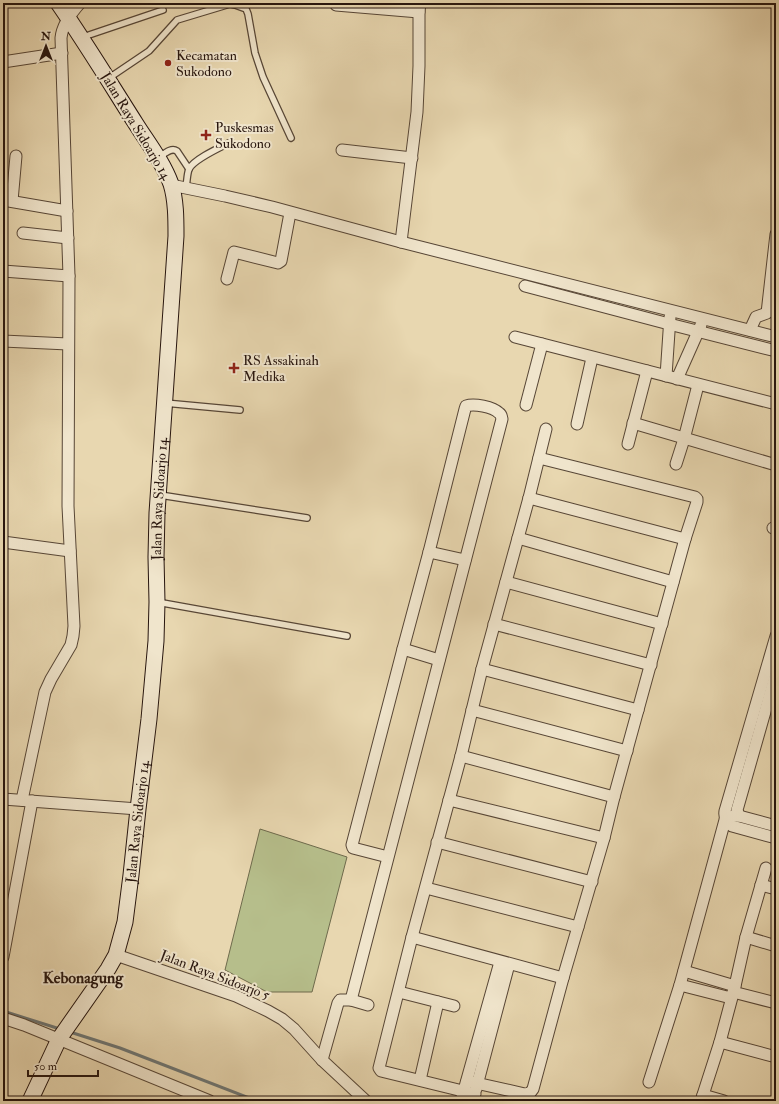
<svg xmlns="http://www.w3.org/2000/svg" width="779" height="1104" font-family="'IM FELL Double Pica',serif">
<rect width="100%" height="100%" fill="#e8d7b0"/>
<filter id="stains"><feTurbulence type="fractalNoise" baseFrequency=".005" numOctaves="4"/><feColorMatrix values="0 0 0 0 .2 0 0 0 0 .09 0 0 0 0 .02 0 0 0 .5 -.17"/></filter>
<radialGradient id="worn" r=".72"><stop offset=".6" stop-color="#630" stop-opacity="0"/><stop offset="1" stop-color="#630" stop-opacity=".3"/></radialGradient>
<polygon fill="#b6be8b" stroke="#6e6a4c" points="260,829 347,857 312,992 267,992 225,970"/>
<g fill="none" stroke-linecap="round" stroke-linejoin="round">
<g stroke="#6e7674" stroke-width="3">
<polyline points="3,1011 60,1029"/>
<polyline points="70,1032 120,1048 257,1101"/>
</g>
<g stroke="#574636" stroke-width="8">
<g id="service">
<polyline points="83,37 163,10"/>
<polyline points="109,78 149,51 177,20 230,4 235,5 246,9 248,14 255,53 263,77 291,138"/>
<path d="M158,158C164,154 171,147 177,151L189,169"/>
<path d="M186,187C187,182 187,174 189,169C194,159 221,147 231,142"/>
<polyline points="165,403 240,410"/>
<polyline points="160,495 307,518"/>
<polyline points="157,602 347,636"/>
</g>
</g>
<g stroke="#574636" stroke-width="13">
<g id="minor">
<polyline points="336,5 419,12"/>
<polyline points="3,62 62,53"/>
<polyline points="342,150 412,158"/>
<polyline points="171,185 225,196 272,207 401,242 776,337"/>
<polyline points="3,200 67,211"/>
<polyline points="12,201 16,156"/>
<polyline points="23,233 68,238"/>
<polyline points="401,242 417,112 419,66 419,12 420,3"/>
<polyline points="3,271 69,276"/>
<polyline points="227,279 234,252 278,263 281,261 290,213"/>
<polyline points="525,286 669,324 776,351"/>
<polyline points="750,330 756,317 767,313 776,234"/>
<polyline points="515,337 776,404"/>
<polyline points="3,341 68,344"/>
<polyline points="666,376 670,317"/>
<polyline points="677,379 701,325"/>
<polyline points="526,405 542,344"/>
<polyline points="633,423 776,465"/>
<polyline points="577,424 592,358"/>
<polyline points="628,444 647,371"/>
<polyline points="676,464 684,439 698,385"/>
<polyline points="529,498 685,539"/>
<polyline points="773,528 776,529"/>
<polyline points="518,538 673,582"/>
<polyline points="3,542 70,551"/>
<polyline points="429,552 465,560"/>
<polyline points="506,582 662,624"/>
<polyline points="494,624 651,665"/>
<path d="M776,636L725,811C724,818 726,822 732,826L776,838"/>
<polyline points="403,649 439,660"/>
<polyline points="482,669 638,710"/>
<polyline points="472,710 627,751"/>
<polyline points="461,756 614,797"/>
<polyline points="3,799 138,809"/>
<path d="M22,800L45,692L51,679L71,645L73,636L74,626L68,506L69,276L61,38C62,26 72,12 80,3"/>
<polyline points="449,800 604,838"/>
<polyline points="739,816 737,810 776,673"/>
<polyline points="437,842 592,882"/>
<polyline points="761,885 776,889"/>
<polyline points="426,888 578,927"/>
<polyline points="412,937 563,978"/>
<polyline points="746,937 776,946"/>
<polyline points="116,955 236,996 268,1011 282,1019 294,1029 322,1060 366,1101"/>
<polyline points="3,957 32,801"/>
<polyline points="684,971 735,986"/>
<polyline points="680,985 731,998"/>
<polyline points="399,992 454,1006"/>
<polyline points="733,992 776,1003"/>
<path d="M351,1000L502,419C501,416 502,415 499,413C493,407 474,403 466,406L465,409L429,552L403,649L352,845L353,848L388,857"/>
<polyline points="3,1018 24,1025 210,1101"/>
<polyline points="720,1042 776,1057"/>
<polyline points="322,1060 338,1003 340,1000 351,1000 368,1005"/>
<polyline points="420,1080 438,1002"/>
<polyline points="467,1081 525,1094 530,1093 533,1089 563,978 604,838 614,797 685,539 697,502 697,499 695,497 539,458"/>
<polyline points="649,1082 680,985 725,820 733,816 739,816 776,826"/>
<polyline points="476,1089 509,964"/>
<polyline points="475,1094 381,1071 379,1068 412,937 461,756 482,669 529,498 546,429"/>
<polyline points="703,1095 724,1101"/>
<polyline points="461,1101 500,962"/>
<polyline points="701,1101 720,1042 735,986 746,937 766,868"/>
</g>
</g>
<g stroke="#27150e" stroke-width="17">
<g id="secondary">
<path id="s1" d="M30,1101L59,1039L108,969L116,955L125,922L131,875L138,809L149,719L156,641L157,602L156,557L157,513L176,236C176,219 176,200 171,184C163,162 148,143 136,124C110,83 85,42 58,3"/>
</g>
</g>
<use href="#service" stroke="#f0e5cc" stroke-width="5.5"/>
<use href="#minor" stroke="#f0e5cc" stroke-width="11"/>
<use href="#secondary" stroke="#f0e5cc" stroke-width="15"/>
</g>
<g fill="#8f2418" stroke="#f0e5cc" stroke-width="1.5">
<circle cx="168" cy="63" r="4"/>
<path d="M204 129h4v4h4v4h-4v4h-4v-4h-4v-4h4z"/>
<path d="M232 362h4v4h4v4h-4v4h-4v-4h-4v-4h4z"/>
</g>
<g text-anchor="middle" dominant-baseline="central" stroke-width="4" stroke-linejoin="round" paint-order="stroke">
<g font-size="14" fill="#27150e" stroke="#f0e5cc" text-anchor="start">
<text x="176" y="55">Kecamatan<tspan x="176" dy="16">Sukodono</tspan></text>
<text x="215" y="127">Puskesmas<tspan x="215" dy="16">Sukodono</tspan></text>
<text x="243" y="360">RS Assakinah<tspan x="243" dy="16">Medika</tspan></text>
</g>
<g font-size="14" fill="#27150e" stroke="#f0e5cc">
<text transform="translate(136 126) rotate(59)">Jalan Raya Sidoarjo 14</text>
<text stroke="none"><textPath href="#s1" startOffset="629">Jalan Raya Sidoarjo 14</textPath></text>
<text stroke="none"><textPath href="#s1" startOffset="305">Jalan Raya Sidoarjo 14</textPath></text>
<text transform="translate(215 975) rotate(21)">Jalan Raya Sidoarjo 5</text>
</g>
<g font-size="16" font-weight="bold" fill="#27150e" stroke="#f0e5cc">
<text x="83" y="978">Kebonagung</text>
</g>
</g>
<rect width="779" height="1104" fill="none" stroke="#e8d7b0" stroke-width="16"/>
<rect x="4" y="4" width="771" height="1096" fill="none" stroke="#27150e" stroke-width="2"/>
<rect x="8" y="8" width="763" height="1088" fill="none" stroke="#27150e"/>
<g transform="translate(46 46)" stroke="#f0e5cc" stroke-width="3" paint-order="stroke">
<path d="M0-3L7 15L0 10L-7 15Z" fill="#27150e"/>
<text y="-6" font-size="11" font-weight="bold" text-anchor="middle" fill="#27150e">N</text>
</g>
<path d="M28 1070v6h70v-6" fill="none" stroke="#27150e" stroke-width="2"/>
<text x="34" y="1070" font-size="12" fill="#27150e" stroke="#f0e5cc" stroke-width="3" paint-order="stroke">50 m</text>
<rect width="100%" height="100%" filter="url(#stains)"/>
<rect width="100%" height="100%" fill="url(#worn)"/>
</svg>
